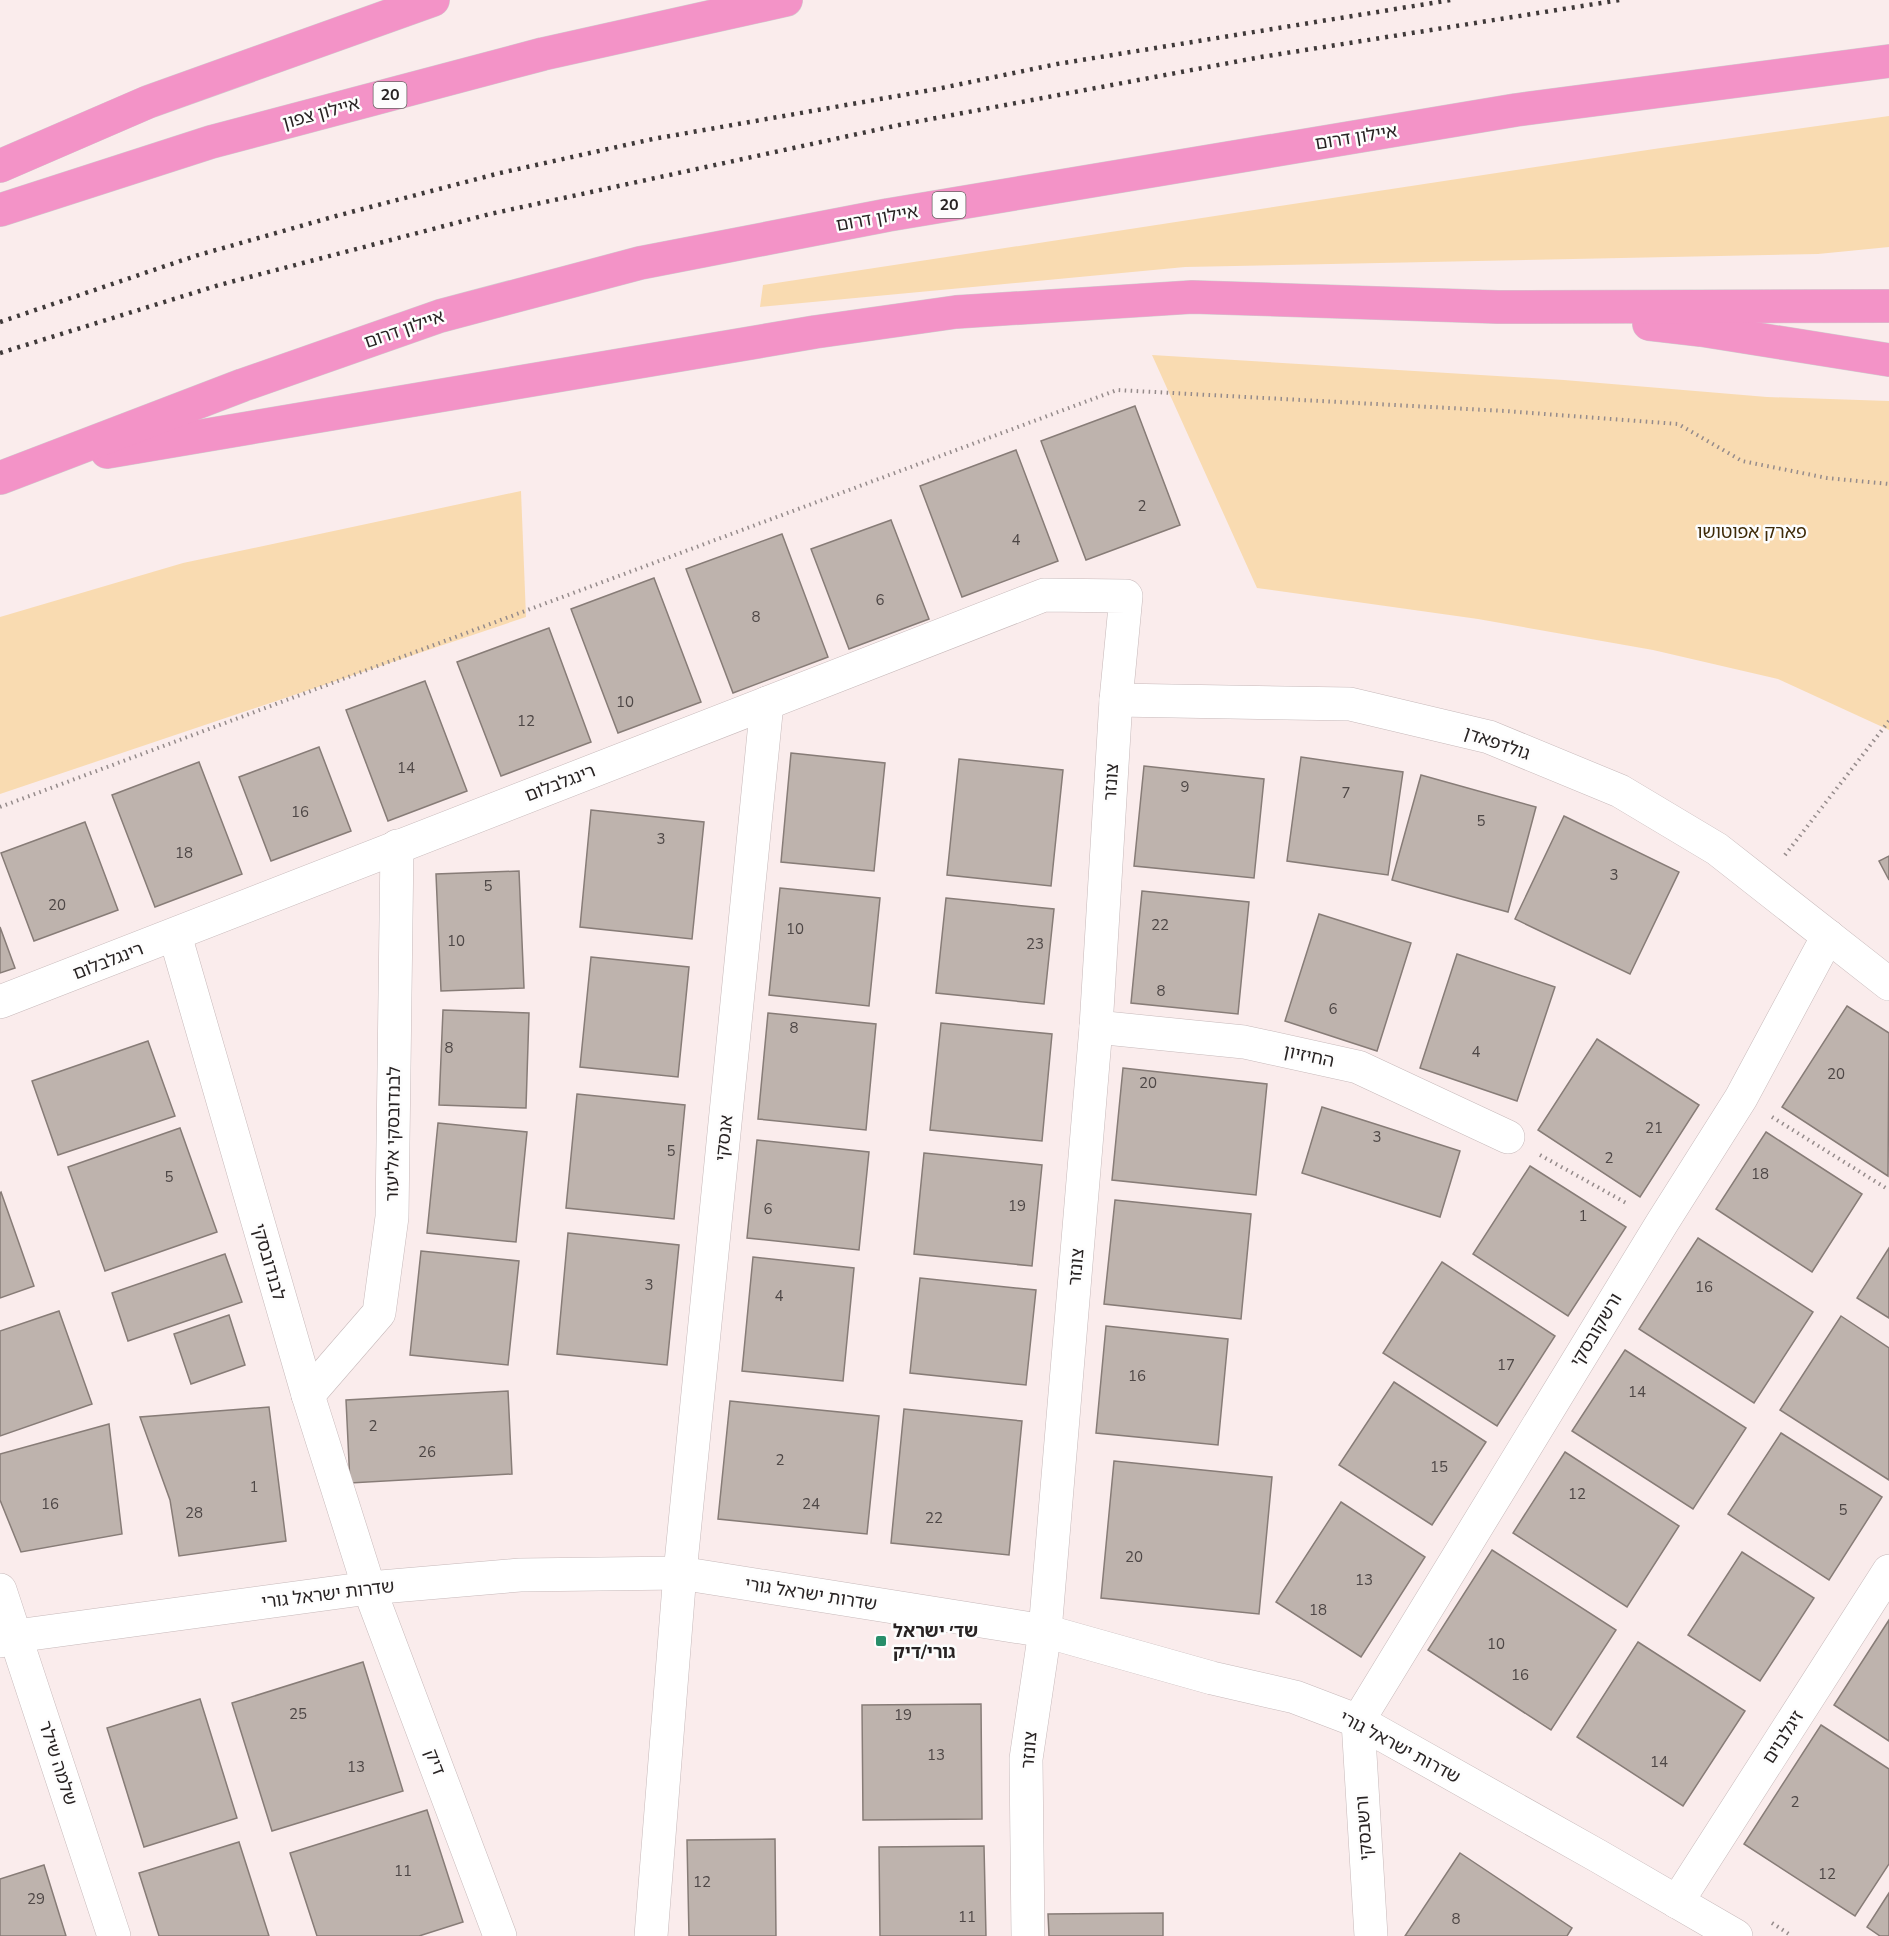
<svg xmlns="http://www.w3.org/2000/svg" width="1889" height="1936" font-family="'Nunito Sans','Noto Sans Hebrew',sans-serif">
<rect width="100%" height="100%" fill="#faecec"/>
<g fill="#f9dbb1">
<polygon points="1889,116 1889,247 1818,254 1185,267 760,307 763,285 1654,149"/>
<polygon points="1152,355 1564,380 1767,397 1889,401 1889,730 1778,679 1653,650 1478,619 1257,588"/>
<polygon points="521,491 526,617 0,794 0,617 183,563"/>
</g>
<g fill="#beb3ad" stroke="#877c77" stroke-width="1.5">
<polygon points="1135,406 1180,525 1086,560 1041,441"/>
<polygon points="1016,450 1058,561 962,597 920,486"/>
<polygon points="891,520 929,619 849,649 811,549"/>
<polygon points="782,534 828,657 733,693 686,569"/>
<polygon points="654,578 701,702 618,733 571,609"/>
<polygon points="549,628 591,742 501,776 457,662"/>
<polygon points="425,681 467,791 388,821 346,710"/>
<polygon points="319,747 351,831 271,861 239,777"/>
<polygon points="791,753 885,763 874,871 781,862"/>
<polygon points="1301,757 1403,772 1388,875 1287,861"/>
<polygon points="959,759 1063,770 1051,886 947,875"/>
<polygon points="199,762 242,874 155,907 112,795"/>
<polygon points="1144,766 1264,779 1254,878 1134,866"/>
<polygon points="1421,775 1536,807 1508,912 1392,880"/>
<polygon points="591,810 704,822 692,939 580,927"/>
<polygon points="1564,816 1679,872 1630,974 1515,919"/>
<polygon points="85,822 118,910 34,941 1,853"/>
<polygon points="1889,856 1889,880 1879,861"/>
<polygon points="519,871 524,988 441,991 436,874"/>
<polygon points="780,888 880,898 869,1006 769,995"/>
<polygon points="1142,891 1249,902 1238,1014 1131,1003"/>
<polygon points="946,898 1054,909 1044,1004 936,993"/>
<polygon points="1319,914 1411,943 1377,1051 1285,1021"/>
<polygon points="0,927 15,968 0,973"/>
<polygon points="1457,954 1555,987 1517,1101 1420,1068"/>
<polygon points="591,957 689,967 678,1077 580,1067"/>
<polygon points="1847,1006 1889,1033 1888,1176 1782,1107"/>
<polygon points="443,1010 529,1013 526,1108 439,1105"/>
<polygon points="768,1013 876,1024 866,1130 758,1119"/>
<polygon points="941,1023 1052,1034 1042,1141 930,1130"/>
<polygon points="1597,1039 1699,1105 1640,1197 1538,1130"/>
<polygon points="148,1041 175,1116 58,1155 32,1081"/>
<polygon points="1123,1068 1267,1084 1256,1195 1112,1180"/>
<polygon points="577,1094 685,1105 674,1219 566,1208"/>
<polygon points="1322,1107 1460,1151 1440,1217 1302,1173"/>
<polygon points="438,1123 527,1132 516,1242 427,1233"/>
<polygon points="180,1128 217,1232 105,1271 68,1167"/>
<polygon points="1766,1132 1862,1194 1812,1272 1716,1209"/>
<polygon points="757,1140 869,1152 859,1250 747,1238"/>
<polygon points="924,1153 1042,1165 1032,1266 914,1254"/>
<polygon points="1530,1166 1626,1227 1568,1316 1473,1254"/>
<polygon points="1,1192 34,1286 0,1298 0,1193"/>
<polygon points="1115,1200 1251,1214 1241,1319 1104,1304"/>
<polygon points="568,1233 679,1245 667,1365 557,1354"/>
<polygon points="1698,1238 1813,1312 1754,1403 1639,1329"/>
<polygon points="1889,1248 1889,1318 1857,1298"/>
<polygon points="421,1251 519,1261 508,1365 410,1355"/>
<polygon points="225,1254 242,1302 128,1341 112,1293"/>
<polygon points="753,1257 854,1268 843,1381 742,1371"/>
<polygon points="1442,1262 1555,1336 1497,1426 1383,1353"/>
<polygon points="920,1278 1036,1290 1026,1385 910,1373"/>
<polygon points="59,1311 92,1404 0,1436 0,1331"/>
<polygon points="229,1315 245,1365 191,1384 174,1334"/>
<polygon points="1841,1316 1889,1348 1889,1480 1780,1410"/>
<polygon points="1106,1326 1228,1339 1218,1445 1096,1433"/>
<polygon points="1625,1350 1746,1428 1693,1509 1572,1431"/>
<polygon points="1394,1382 1486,1442 1432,1525 1339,1465"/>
<polygon points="508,1391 512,1474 350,1483 346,1400"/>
<polygon points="730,1401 879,1416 867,1534 718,1519"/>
<polygon points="269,1407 286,1541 179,1556 170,1500 140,1417"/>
<polygon points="904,1409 1022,1421 1009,1555 891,1543"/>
<polygon points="109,1424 122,1534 21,1552 0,1500 0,1454"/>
<polygon points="1781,1433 1882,1497 1829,1580 1728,1514"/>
<polygon points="1565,1452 1679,1526 1627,1607 1513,1533"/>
<polygon points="1114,1461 1272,1477 1259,1614 1101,1598"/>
<polygon points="1341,1502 1425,1557 1361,1657 1276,1602"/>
<polygon points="1492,1550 1616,1630 1551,1730 1428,1650"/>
<polygon points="1742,1552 1814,1598 1760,1681 1688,1635"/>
<polygon points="1889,1620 1889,1741 1834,1705"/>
<polygon points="1638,1642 1745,1711 1683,1806 1577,1737"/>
<polygon points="363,1662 403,1791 272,1831 232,1703"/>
<polygon points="200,1699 237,1818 144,1847 107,1728"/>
<polygon points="981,1704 982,1819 863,1820 862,1705"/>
<polygon points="1821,1725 1889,1769 1889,1864 1855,1916 1744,1844"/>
<polygon points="427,1810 463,1922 419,1936 317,1936 290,1853"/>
<polygon points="775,1839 776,1936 689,1936 687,1840"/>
<polygon points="239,1842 269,1936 159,1936 139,1873"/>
<polygon points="984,1846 986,1936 880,1936 879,1847"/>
<polygon points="1460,1853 1572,1928 1567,1936 1405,1936"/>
<polygon points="44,1865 66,1936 0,1936 0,1879"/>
<polygon points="1889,1893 1889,1936 1880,1936 1867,1927"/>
<polygon points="1163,1913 1163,1936 1049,1936 1048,1914"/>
</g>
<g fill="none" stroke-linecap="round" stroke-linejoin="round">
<g stroke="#c7b9ba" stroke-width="34">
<g id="minor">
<polyline points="1116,700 1350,704 1489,737 1620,791 1717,849 1889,984"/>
<polyline points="175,935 308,1395 369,1588 500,1936"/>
<polyline points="0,1002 1044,595 1126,596 1116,700 1096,1027 1045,1631 1026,1759 1028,1936"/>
<polyline points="1096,1027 1244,1042 1358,1067 1508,1137"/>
<polyline points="308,1395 379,1313 392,1217 397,846"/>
<polyline points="0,1590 114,1936"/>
<polyline points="0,1641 16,1636 369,1588 520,1575 680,1573 1045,1631 1212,1678 1295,1697 1358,1721 1598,1856 1736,1936"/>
<polyline points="1677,1902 1889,1571"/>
<polyline points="651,1936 680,1573 767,703"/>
<polyline points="1371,1936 1358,1721 1662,1223 1741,1098 1828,936"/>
</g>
</g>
<g stroke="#d0cfcf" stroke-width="34">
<g id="highway">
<polyline points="0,166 148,102 433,0"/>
<polyline points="0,210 211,142 543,54 786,0"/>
<polyline points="1649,324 1701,330 1889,360"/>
<polyline points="107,452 815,332 956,312 1192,297 1498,307 1889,306"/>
<polyline points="0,478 243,385 440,316 640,263 888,215 1516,110 1889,61"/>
</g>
</g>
<g stroke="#958b8b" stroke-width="4" stroke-dasharray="1.5 4.5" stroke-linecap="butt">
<polyline points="0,807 1117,390 1505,411 1678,424 1742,461 1827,478 1889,484"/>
<polyline points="1785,855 1889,721"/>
<polyline points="1772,1117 1889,1190"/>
<polyline points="1540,1155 1628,1204"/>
<polyline points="1772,1923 1792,1936"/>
</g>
<use href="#minor" stroke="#fff" stroke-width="33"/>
<use href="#highway" stroke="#f393c7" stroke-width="33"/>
<g stroke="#3f3939" stroke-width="4.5" stroke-dasharray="3 6" stroke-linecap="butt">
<polyline points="0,322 195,256 336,216 500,173 653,139 937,89 1057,64 1451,0"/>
<polyline points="0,353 219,285 490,214 899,125 1261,57 1620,0"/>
</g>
</g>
<rect fill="#278e6a" stroke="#fdfdfd" stroke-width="2" x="875" y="1635" width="12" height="12" rx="3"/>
<g text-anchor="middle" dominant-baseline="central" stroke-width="5" stroke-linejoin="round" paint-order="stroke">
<g font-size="15" fill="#4e4746">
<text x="1142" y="506">2</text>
<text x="1016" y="540">4</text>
<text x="880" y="600">6</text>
<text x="756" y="617">8</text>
<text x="625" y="702">10</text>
<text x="526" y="721">12</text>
<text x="406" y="768">14</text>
<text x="1185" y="787">9</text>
<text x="1346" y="793">7</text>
<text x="300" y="812">16</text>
<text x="1481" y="821">5</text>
<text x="661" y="839">3</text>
<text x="184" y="853">18</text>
<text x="1614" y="875">3</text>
<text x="488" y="886">5</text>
<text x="57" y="905">20</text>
<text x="1160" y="925">22</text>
<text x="795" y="929">10</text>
<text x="456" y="941">10</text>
<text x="1035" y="944">23</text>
<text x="1161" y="991">8</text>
<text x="1333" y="1009">6</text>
<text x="794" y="1028">8</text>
<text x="449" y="1048">8</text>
<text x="1476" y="1052">4</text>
<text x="1836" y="1074">20</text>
<text x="1148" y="1083">20</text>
<text x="1654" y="1128">21</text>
<text x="1377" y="1137">3</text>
<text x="671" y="1151">5</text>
<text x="1609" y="1158">2</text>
<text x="1760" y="1174">18</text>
<text x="169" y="1177">5</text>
<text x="1017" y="1206">19</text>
<text x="768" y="1209">6</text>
<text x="1583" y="1216">1</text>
<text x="649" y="1285">3</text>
<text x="1704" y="1287">16</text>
<text x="779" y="1296">4</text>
<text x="1506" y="1365">17</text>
<text x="1137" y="1376">16</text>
<text x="1637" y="1392">14</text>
<text x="373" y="1426">2</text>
<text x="427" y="1452">26</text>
<text x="780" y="1460">2</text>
<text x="1439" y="1467">15</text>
<text x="254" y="1487">1</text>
<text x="1577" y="1494">12</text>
<text x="50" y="1504">16</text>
<text x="811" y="1504">24</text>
<text x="1843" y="1510">5</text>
<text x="194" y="1513">28</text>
<text x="934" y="1518">22</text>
<text x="1134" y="1557">20</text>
<text x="1364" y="1580">13</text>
<text x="1318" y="1610">18</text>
<text x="1496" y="1644">10</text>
<text x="1520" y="1675">16</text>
<text x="298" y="1714">25</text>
<text x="903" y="1715">19</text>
<text x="936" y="1755">13</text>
<text x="1659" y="1762">14</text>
<text x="356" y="1767">13</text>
<text x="1795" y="1802">2</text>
<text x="403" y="1871">11</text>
<text x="1827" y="1874">12</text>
<text x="702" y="1882">12</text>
<text x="36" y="1899">29</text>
<text x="967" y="1917">11</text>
<text x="1456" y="1919">8</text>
</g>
<g fill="#fdfdfd" stroke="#686464" stroke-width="1.5">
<rect x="373.5" y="82" width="33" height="26" rx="4.5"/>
<rect x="932.5" y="192" width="33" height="26" rx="4.5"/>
</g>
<g font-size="16" font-weight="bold" fill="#282323">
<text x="390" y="95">20</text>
<text x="949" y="205">20</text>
</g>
<g font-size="18" fill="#282323" stroke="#fdfdfd">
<text transform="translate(321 113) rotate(-15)">איילון צפון</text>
<text transform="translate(1356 137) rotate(-9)">איילון דרום</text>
<text transform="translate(877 218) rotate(-10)">איילון דרום</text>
<text transform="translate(404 329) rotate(-19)">איילון דרום</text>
<text transform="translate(1497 743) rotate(19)">גולדפאדן</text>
<text transform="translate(1111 782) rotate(-86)">צונזר</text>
<text transform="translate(560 783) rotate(-21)">רינגלבלום</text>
<text transform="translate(108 961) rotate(-21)">רינגלבלום</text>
<text transform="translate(1309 1056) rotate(12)">החיזיון</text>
<text transform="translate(393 1134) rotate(-89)">לבנדובסקי אליעזר</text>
<text transform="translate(724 1138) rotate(-84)">אנסקי</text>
<text transform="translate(269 1262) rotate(74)">לבנדובסקי</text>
<text transform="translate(1076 1267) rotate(-85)">צונזר</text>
<text transform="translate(1596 1330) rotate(-59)">ורשקובסקי</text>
<text transform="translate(328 1594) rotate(-7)">שדרות ישראל גורי</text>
<text transform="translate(811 1594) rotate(9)">שדרות ישראל גורי</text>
<text transform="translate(1783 1737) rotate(-57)">זיגלבוים</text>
<text transform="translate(1400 1747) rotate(28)">שדרות ישראל גורי</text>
<text transform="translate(1029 1750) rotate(-85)">צונזר</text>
<text transform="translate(435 1762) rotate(69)">דיק</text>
<text transform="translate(58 1763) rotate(72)">שלמה שילר</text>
<text transform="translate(1364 1828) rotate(-94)">ורשבסקי</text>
</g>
<g font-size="18" fill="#3e2a07" stroke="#fdfdfd">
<text x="1752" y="532">פארק אפוטושו</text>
</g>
<g font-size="18" font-weight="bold" fill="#282323" stroke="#fdfdfd" text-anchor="start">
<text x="893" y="1631">שד׳ ישראל<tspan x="893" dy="21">גורי/דיק</tspan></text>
</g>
</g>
</svg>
